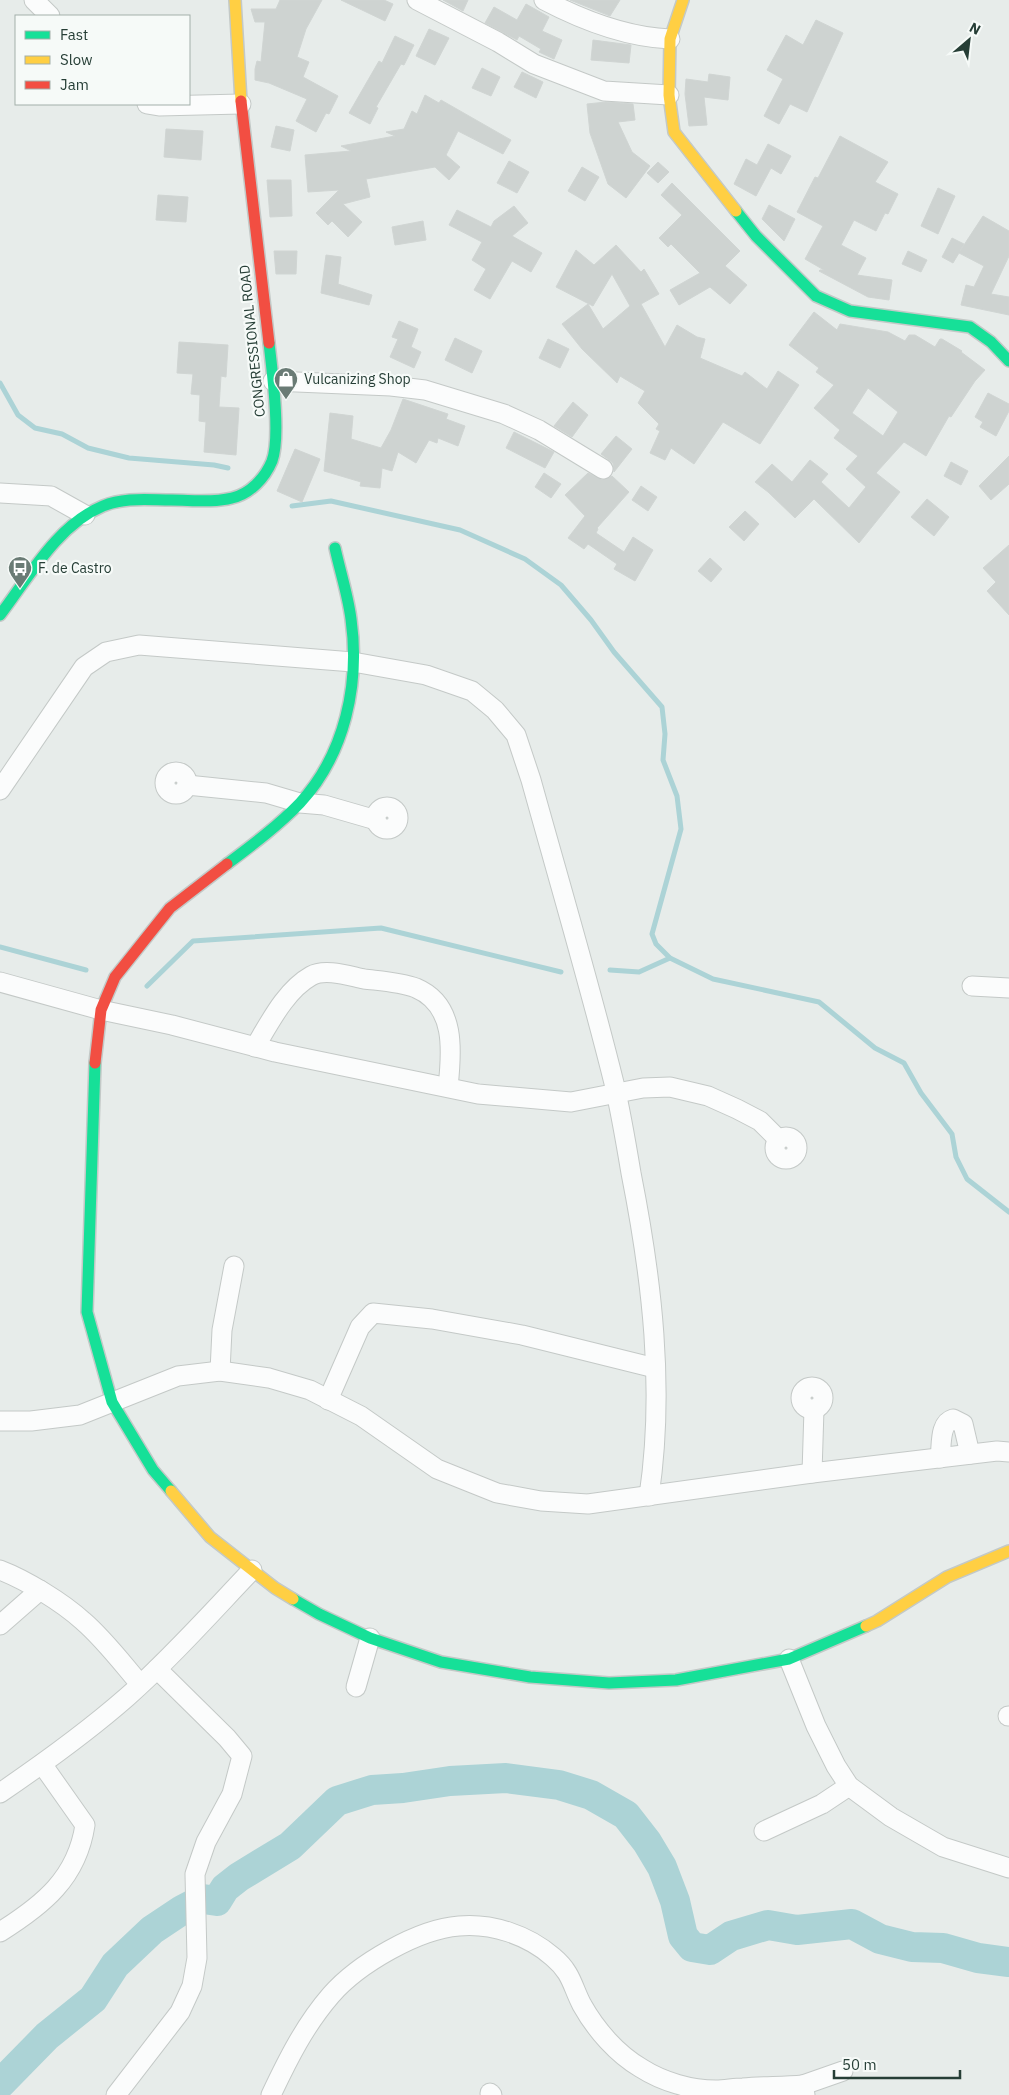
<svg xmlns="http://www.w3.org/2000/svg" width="1009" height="2095" font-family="'IBM Plex Sans',sans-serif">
<rect width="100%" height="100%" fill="#e7ecea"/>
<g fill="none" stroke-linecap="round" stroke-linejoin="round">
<g stroke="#acd3d6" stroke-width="5">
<polyline points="0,383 18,415 35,428 62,434 88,448 129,458 214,465 228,468"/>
<polyline points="292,506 331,501 460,530 525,559 561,585 591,620 614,652 662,707 665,734 663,760 677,796 681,829 652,934 656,944 670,958 713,979 819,1002 875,1048 904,1063 921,1093 952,1134 956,1157 967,1179 1009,1212"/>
<polyline points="0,947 86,970"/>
<polyline points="610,970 639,972 670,958"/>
<polyline points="147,986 193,941 381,928 561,972"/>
</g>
<polyline stroke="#acd3d6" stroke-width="30" points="0,2084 47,2036 93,1999 115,1965 152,1930 182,1910 203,1899 217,1901 225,1888 239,1877 290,1846 337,1801 372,1790 403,1788 450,1781 506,1778 559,1785 591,1795 626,1815 647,1842 662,1867 675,1901 683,1936 692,1947 710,1950 731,1936 768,1925 797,1930 852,1924 880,1939 912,1947 943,1948 978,1958 1009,1962"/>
</g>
<g fill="#ced3d1" stroke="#d0d5d3" fill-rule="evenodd">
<polygon points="280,0 322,0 306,29 297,57 309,62 303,77 338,96 329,114 326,113 316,132 296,121 307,99 269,83 255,80 255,69 257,61 261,62 265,22 255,22 251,9 276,9"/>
<polygon points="341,0 384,0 393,4 385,21"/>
<polygon points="443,0 468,0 463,11"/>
<polygon points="570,0 620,0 610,16"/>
<polygon points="526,4 549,17 542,31 562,40 554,59 539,52 541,49 519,36 517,40 485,23 494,7 517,20"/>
<polygon points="816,20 843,33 807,112 790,104 779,124 764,116 783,79 767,70 786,35 803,45"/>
<polygon points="429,29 449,38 435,65 416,56"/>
<polygon points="395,36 414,45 404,65 401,64 376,107 378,108 370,124 349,113 379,61 382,63"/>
<polygon points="593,40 631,45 629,63 591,60"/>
<polygon points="482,68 500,77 491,96 472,88"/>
<polygon points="522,72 543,82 536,98 514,87"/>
<polygon points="709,74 730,77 728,100 704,97 707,125 689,126 685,94 686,79 708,82"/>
<polygon points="425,95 439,103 441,100 511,140 503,154 458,131 446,155 460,167 449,180 435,167 366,179 370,197 343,204 362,222 348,237 332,221 328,225 316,213 339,190 308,192 305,155 351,151 341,146 395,136 386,132 404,129 412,111 417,114"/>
<polygon points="606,102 633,104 635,120 618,122 632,152 650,166 626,198 608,184 590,133 587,104"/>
<polygon points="276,126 294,130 290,151 271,147"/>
<polygon points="166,129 203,131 201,160 164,157"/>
<polygon points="840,136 888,162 875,182 898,194 888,214 885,213 876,231 854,220 841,245 866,258 857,275 892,280 889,300 868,297 819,271 820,270 824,270 805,259 823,226 797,212 815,177 818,178"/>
<polygon points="768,144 791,156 781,174 771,168 756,196 734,184 746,159 757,165"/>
<polygon points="509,161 529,172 517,193 497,183"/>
<polygon points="658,162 669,172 658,183 647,173"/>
<polygon points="582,167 599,177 585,201 568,191"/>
<polygon points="267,180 291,180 292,216 270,217"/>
<polygon points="672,183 740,251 725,266 747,285 730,304 710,287 679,305 670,290 700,273 671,244 668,247 659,238 682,215 661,195"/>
<polygon points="938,188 955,196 938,234 921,226"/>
<polygon points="158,195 188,197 186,222 156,220"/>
<polygon points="769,205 795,219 784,241 762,219"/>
<polygon points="514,206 528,223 512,236 542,253 531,272 512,261 490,299 474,290 486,269 472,260 482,242 449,225 457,210 491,227 494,221"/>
<polygon points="983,216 1009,231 1009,256 991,294 1009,297 1009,315 961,305 966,285 974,287 984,266 959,253 953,263 942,257 952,238 964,244 960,251"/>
<polygon points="423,221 426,240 395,245 392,227"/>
<polygon points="616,245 641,272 644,269 659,294 641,304 665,347 677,325 697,337 705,339 700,358 742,376 745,372 767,389 778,371 799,385 760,444 723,422 694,464 671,448 665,460 650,453 660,431 656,429 659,424 638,403 645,391 620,376 617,383 582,349 562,324 588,304 603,329 630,306 612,274 593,306 556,287 576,250 594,265"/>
<polygon points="274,251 297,251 296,274 276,274"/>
<polygon points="908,251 927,260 921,272 902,264"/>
<polygon points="326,255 341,257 338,284 372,295 369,305 321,293"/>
<path d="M814,312L837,330L840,324L888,332L905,341L909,335H915L935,347L940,339H942L962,351L961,352L985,370L975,381L951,417L949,416L926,456L904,442L876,473L900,492L859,543L814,499L795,518L768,492L755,482L772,464L792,482L810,460L828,474L821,482L849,508L866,487L846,469L858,456L834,438L840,430L814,408L834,385L816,372L819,368L789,345ZM868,388L898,412L883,436L852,413Z"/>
<polygon points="399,321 418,329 411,347 421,352 414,368 390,357 398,339 392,337"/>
<polygon points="455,338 482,351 472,373 445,360"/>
<polygon points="548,339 569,349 560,368 539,358"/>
<polygon points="179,342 228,345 226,377 221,376 219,407 239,408 236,455 204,452 206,422 199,421 200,395 191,394 193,374 177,373"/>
<polygon points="988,393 1009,404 1009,411 996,436 980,427 983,422 975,417"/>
<polygon points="403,399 448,414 446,419 465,426 458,446 438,438 437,443 429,440 416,463 398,452 392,471 382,468 380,488 360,486 361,482 324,471 330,413 353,416 351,439 381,448 391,430"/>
<polygon points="573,402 588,415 572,437 554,426"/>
<polygon points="514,432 554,452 545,468 506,448"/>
<polygon points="616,436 632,449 614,472 613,463 601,454"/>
<polygon points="295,449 320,459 302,502 277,491"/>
<polygon points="1009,456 1009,484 991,500 979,486"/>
<polygon points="951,462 968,471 961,485 944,476"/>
<polygon points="544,473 561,484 551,498 535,487"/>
<polygon points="588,473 602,480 612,476 629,492 597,528 598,529 596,533 624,552 633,537 653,550 635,581 614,569 617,564 588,544 584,549 568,538 585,516 565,495"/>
<polygon points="641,486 657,497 648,511 632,500"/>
<polygon points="927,499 949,517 934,536 911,517"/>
<polygon points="745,511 759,524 744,541 729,527"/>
<polygon points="1009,545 1009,615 987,591 996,582 983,568"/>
<polygon points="710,558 722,569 711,582 698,571"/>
</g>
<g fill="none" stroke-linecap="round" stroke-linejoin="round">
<g stroke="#c4c9c7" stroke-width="21">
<g id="street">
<polyline points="34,0 50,16"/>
<polyline points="417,0 498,42 534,64 604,91 669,95"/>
<path d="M544,0C582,20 626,37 670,39"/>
<polyline points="147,104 159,106 241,104"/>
<polyline points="273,381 391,386 425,390 504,414 539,430 603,469"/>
<polyline points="0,493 51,496 85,515"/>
<circle cx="176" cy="783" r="11"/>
<polyline points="187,785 266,793 300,803 324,805 376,820"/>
<path d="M0,790L84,667L106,652L139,645L353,662L426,675L472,691L495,710L516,735L531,780C559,881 589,982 614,1083C621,1113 626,1143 631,1173C652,1279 665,1389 649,1496"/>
<circle cx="387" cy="818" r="11"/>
<polyline points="0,982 101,1010 172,1025 275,1052 478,1094 571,1102 643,1088 670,1087 708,1096 737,1109 760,1121 778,1139"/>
<polyline points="972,986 1009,988"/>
<path d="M255,1047C270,1022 286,990 311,976C325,968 349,976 364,979C380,981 400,982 416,988C456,1005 452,1051 448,1087"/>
<circle cx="786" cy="1148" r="11"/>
<polyline points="220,1371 222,1330 234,1266"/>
<circle cx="812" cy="1398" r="11"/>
<polyline points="328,1400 360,1327 373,1313 432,1319 522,1335 655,1368"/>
<polyline points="0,1421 31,1421 80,1415 178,1376 220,1371 269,1378 310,1390 361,1416 437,1469 497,1493 541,1501 588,1504 812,1473 997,1451 1009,1452"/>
<path d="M940,1458C942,1445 939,1423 953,1419L963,1424L970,1454"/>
<polyline points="812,1473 814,1409"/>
<path d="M0,1570C26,1580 62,1602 83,1621C104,1639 122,1663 140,1684"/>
<polyline points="0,1625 40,1590"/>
<polyline points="789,1659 816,1726 836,1766 849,1786 891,1817 943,1847 1009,1868"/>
<polyline points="356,1687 370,1638"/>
<polyline points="1008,1716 1009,1716"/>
<path d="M0,1793C44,1763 87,1732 127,1697C171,1658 211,1613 252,1570"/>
<polyline points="764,1831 822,1804 849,1786"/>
<path d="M0,1932C43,1905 77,1878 85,1825L42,1764"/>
<polyline points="803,2085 843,2071"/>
<polyline points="490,2093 492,2095"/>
<polyline points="116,2095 180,2012 192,1986 197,1958 195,1874 206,1842 232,1794 242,1756 227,1738 157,1669"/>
<path d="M271,2095C288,2059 305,2025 331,1995C358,1964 418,1929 459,1926C492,1923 528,1935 553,1957C572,1973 572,1986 582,2005C596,2030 617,2054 641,2068C663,2082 691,2090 716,2090C725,2090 734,2088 743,2088C763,2086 783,2087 803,2085L805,2095"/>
</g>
</g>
<g stroke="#c3c9c7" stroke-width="14">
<g id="fast">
<polyline points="736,211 756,236 816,296 850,311 970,327 991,342 1009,361"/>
<path d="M0,615C29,577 57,525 103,506C124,497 149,500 171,500C191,500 213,503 232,498C250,494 265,478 272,461C281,437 272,370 269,343"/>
<path d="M227,864C251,846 278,826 300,803C345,754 360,684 351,619C348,595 340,571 335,548"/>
<polyline points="95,1063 87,1312 112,1402 153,1470 171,1491"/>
<polyline points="293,1599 319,1614 370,1638 441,1662 530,1677 609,1683 676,1680 789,1659 866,1626"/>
</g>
</g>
<g stroke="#c3c9c7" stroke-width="14">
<g id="slow">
<polyline points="235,0 241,101"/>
<polyline points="683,0 670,39 669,95 674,132 736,211"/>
<polyline points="171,1491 210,1537 275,1588 293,1599"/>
<polyline points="866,1626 877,1621 947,1577 1009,1551"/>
</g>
</g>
<g stroke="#c3c9c7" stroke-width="14">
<g id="jam">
<polyline points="241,101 269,343"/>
<polyline points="95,1063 101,1010 115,977 170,908 227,864"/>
</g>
</g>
<use href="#street" stroke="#fbfcfc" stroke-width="19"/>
<use href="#fast" stroke="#16e098" stroke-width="11"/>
<use href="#slow" stroke="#ffcf43" stroke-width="11"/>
<use href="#jam" stroke="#f24e42" stroke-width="11"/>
</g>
<defs>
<g id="shop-pin" transform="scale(1.25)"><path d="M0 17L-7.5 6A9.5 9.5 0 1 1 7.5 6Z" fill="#6a7b75" stroke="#f6faf8"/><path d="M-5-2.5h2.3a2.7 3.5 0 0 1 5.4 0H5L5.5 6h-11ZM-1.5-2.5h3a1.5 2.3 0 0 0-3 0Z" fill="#fff"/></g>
<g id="bus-pin" transform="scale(1.25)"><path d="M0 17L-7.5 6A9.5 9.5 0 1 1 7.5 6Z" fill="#6a7b75" stroke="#f6faf8"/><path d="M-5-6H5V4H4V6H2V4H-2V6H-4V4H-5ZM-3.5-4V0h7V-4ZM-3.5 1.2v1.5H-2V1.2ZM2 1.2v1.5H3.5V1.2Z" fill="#fff"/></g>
</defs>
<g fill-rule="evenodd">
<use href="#shop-pin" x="286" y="379"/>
<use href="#bus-pin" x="20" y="568"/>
</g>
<g text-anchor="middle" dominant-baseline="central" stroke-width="4.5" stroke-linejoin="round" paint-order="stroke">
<g font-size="14" fill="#263e36" stroke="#f6faf8">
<text transform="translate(252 341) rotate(-96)">CONGRESSIONAL ROAD</text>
</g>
<g font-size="14" fill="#263e36" stroke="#f6faf8" text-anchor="start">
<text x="304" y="379">Vulcanizing Shop</text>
<text x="38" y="568">F. de Castro</text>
</g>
</g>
<rect x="15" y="15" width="175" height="90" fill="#f6faf8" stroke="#a3afaa"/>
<rect x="25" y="31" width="25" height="8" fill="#16e098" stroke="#a3afaa"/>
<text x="60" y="40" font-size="15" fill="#263e36">Fast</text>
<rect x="25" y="56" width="25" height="8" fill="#ffcf43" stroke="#a3afaa"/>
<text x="60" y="65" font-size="15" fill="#263e36">Slow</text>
<rect x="25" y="81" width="25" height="8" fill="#f24e42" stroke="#a3afaa"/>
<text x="60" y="90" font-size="15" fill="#263e36">Jam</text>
<g transform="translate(969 40) rotate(28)" stroke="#f6faf8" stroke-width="4" paint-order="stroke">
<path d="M0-4L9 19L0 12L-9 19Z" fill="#263e36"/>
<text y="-8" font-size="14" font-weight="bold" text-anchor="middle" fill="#263e36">N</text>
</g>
<path d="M834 2070v8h126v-8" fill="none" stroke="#263e36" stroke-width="2.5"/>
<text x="842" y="2070" font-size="15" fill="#263e36" stroke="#f6faf8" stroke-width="4" paint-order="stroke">50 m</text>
</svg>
